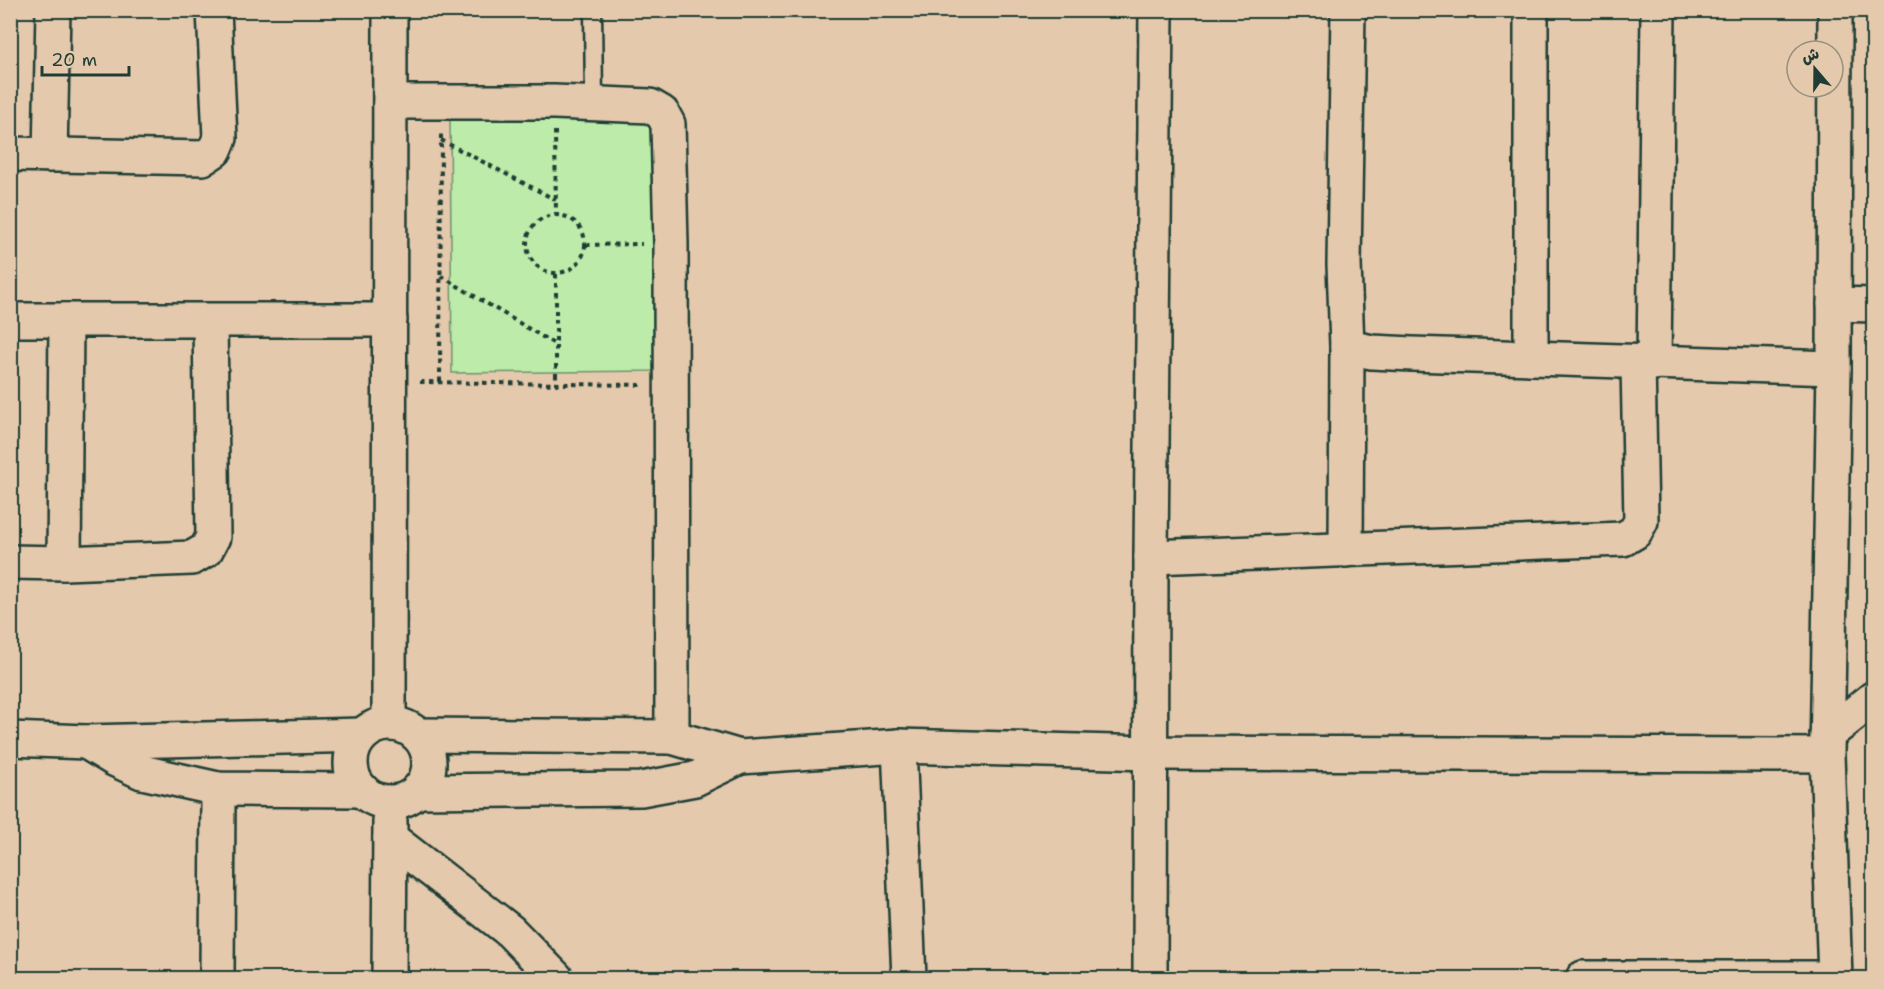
<svg xmlns="http://www.w3.org/2000/svg" width="1884" height="989" font-family="'Shantell Sans','Playpen Sans Arabic',sans-serif">
<rect width="100%" height="100%" fill="#e5c9ac"/>
<filter id="ink" filterUnits="userSpaceOnUse"><feTurbulence type="fractalNoise" baseFrequency=".0167" numOctaves="2"/><feDisplacementMap in="SourceGraphic" scale="12" xChannelSelector="R" yChannelSelector="G"/><feConvolveMatrix kernelMatrix="1 2 1 2 8 2 1 2 1" color-interpolation-filters="sRGB"/></filter>
<g filter="url(#ink)">
<polygon fill="#bdeba9" stroke="#6e946e" stroke-width="1.5" points="655,115 657,371 452,373 450,117"/>
<g fill="none" stroke-linecap="round" stroke-linejoin="round">
<g stroke="#1f3d34" stroke-width="21">
<polyline id="service" points="593,10 594,104"/>
</g>
<g stroke="#1f3d34" stroke-width="38">
<g id="minor">
<polyline points="1348,10 1344,264 1347,347 1372,352 1412,354 1834,368"/>
<polyline points="1835,10 1834,368 1827,755 1835,978"/>
<polyline points="391,102 554,102 650,106 662,113 668,124 671,244 672,737"/>
<polyline points="10,154 203,158 215,150 220,138 214,10"/>
<polyline points="50,155 53,10"/>
<polyline points="1834,304 1874,305"/>
<polyline points="10,320 390,320"/>
<polyline points="1531,358 1531,10"/>
<polyline points="1654,363 1658,10"/>
<polyline points="1346,550 1347,347"/>
<polyline points="1151,557 1623,539 1635,532 1641,521 1638,362"/>
<polyline points="10,562 64,563 192,558 206,550 213,537 210,321"/>
<polyline points="64,563 66,320"/>
<polyline points="389,723 390,10"/>
<circle cx="390" cy="763" r="39"/>
<polyline points="417,735 672,737 740,757 899,746 1150,753 1827,755"/>
<polyline points="1827,735 1874,698"/>
<polyline points="10,739 86,742 362,735"/>
<polyline points="86,742 114,759 142,772 218,789 362,790"/>
<polyline points="899,746 909,978"/>
<polyline points="417,791 641,789 695,779 740,757"/>
<polyline points="390,838 510,931 556,978"/>
<polyline points="217,978 218,789"/>
<polyline points="389,978 390,821"/>
<polyline points="1150,978 1151,557 1156,10"/>
<polyline points="1583,978 1835,978"/>
</g>
</g>
<g stroke="#1f3d34" stroke-width="4" stroke-dasharray="4.5 4.5" stroke-linecap="butt">
<polyline points="555,131 556,214"/>
<polyline points="441,140 556,200"/>
<circle cx="556" cy="244" r="29"/>
<polyline points="586,245 642,244"/>
<polyline points="556,274 556,384"/>
<polyline points="441,276 556,345"/>
<polyline points="420,382 641,385"/>
<polyline points="440,382 441,132"/>
</g>
<use href="#service" stroke="#e5c9ac" stroke-width="16"/>
<use href="#minor" stroke="#e5c9ac" stroke-width="33"/>
</g>
</g>
<rect width="1884" height="989" fill="none" stroke="#e5c9ac" stroke-width="36"/>
<rect x="18" y="18" width="1848" height="953" fill="none" stroke="#1f3d34" stroke-width="2" filter="url(#ink)"/>
<g transform="translate(1815 69) rotate(340)"><circle r="28" fill="#e5c9ac" stroke="#96917c" stroke-width="1.5"/>
<path d="M0-4.5L10 22L0 15L-10 22Z" fill="#1f3d34"/>
<text y="-9" font-size="16" font-weight="bold" text-anchor="middle" fill="#1f3d34">ش</text>
</g>
<path d="M42 66v9h87v-9" fill="none" stroke="#1f3d34" stroke-width="3"/>
<text x="51" y="66" font-size="18" fill="#1f3d34" stroke="#e5c9ac" stroke-width="4.5" paint-order="stroke">20 m</text>
</svg>
